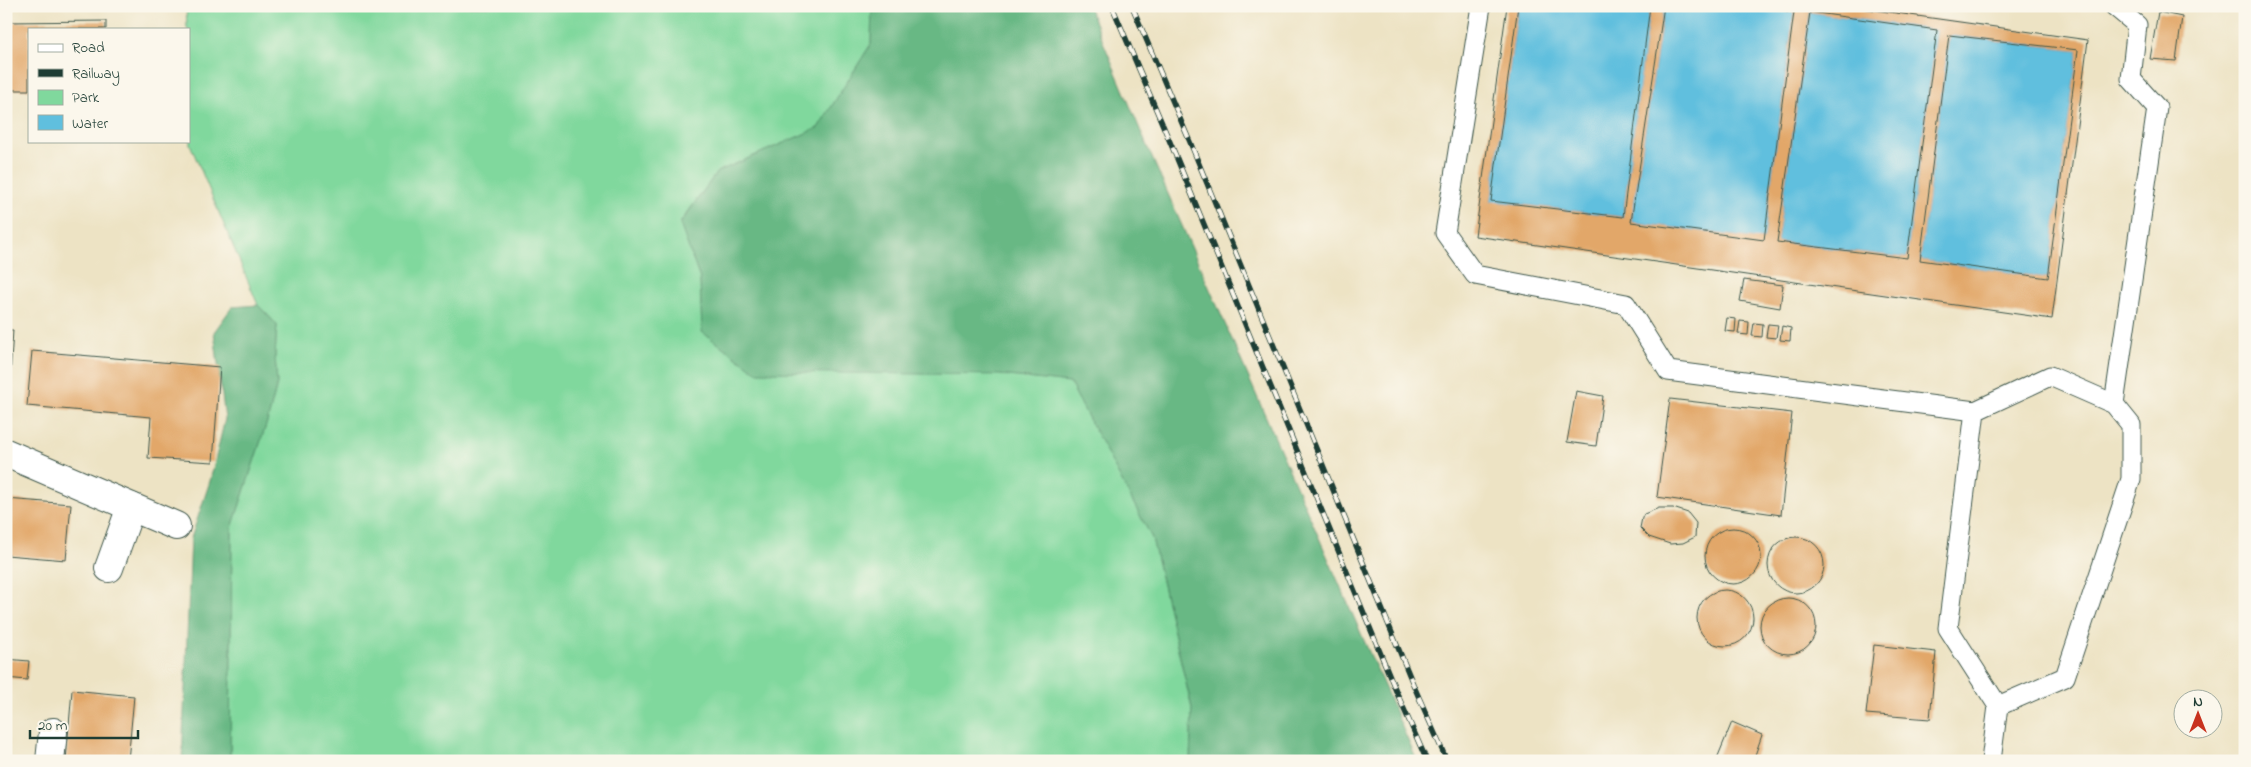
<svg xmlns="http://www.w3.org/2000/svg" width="2251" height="767" font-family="'Indie Flower',sans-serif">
<rect width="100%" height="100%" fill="#fbf7ec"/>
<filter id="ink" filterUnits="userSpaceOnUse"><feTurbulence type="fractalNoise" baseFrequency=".02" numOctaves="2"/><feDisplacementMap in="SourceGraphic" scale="10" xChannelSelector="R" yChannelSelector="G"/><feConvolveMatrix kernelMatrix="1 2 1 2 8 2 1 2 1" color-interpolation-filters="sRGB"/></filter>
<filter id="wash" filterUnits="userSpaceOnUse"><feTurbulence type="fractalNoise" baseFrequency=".0096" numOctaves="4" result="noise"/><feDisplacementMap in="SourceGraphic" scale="20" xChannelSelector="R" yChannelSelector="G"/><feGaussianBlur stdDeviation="1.12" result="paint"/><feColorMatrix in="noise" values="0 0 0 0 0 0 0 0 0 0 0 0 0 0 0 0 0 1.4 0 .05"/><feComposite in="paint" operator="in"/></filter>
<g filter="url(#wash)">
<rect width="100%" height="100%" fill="#ede3c4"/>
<polygon fill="#80d89d" stroke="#508a68" points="186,6 872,6 871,44 818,128 717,172 680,223 700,279 702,332 1001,375 1070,383 1152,538 1192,709 1190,761 230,761 232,528 268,419 277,384 275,356 277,325 258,305 190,144 189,29 187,29"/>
<g fill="#68b884" stroke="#447a5c">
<polygon points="872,6 1088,6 1147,146 1417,761 1190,761 1192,708 1152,538 1070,383 1001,375 757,372 702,332 700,279 680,224 717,172 818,128 871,44"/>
<polygon points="258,305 277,325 275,356 277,384 268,419 232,528 230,761 182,761 191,538 210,481 225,419 214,332 232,307"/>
</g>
<g fill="#60bfde" stroke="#407e89">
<polygon points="1518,6 1650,6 1623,217 1491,201"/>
<polygon points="1664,6 1750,6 1794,12 1764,240 1631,222"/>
<polygon points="1810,12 1937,30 1907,258 1777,242"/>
<polygon points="1949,35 2078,50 2048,278 1920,260"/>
</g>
<g id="blocks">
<g fill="#e2a769" fill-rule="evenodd">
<path d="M1507,6H1518L1491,201L1623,217L1650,6H1664L1631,222L1764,240L1794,12L1758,6H1846L2088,40L2052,319L1475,236ZM1810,12L1937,30L1907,258L1777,242ZM1949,35L2078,50L2048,278L1920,260Z"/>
<polygon points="2158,12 2182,17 2176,61 2150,59"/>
<polygon points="106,21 106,29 29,29 29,90 6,90 6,22"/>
<polygon points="1744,280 1783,285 1780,308 1740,301"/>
<polygon points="1727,318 1736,319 1735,332 1725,331"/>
<polygon points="1740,321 1749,322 1748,335 1738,334"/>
<polygon points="1754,323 1763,324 1762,337 1752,336"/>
<polygon points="1768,324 1778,325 1776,338 1766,337"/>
<polygon points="1782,326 1791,328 1790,341 1780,340"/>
<polygon points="6,330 13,330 10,379 6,379"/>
<polygon points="32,351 220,367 213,462 148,458 151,417 27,406"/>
<polygon points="1576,391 1603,396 1596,446 1567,442"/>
<polygon points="1670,399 1792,413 1781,515 1657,497"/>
<polygon points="6,499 71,504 66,560 6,555"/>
<polygon points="1659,508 1673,508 1688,513 1696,523 1695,537 1683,543 1670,544 1649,537 1640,528 1642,518 1644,514"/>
<circle cx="1733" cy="556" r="28"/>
<circle cx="1796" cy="565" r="28"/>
<circle cx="1725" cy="618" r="28"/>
<circle cx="1788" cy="626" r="28"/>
<polygon points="1874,645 1936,652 1930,719 1866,714"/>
<polygon points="6,659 29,661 27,680 6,678"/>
<polygon points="72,690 134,696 128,761 66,761"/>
<polygon points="1732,722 1762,735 1753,761 1716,761"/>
</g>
</g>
</g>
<g filter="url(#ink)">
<use href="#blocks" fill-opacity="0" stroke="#3e564a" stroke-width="1"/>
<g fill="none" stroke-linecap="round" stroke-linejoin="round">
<g stroke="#3e564a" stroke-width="21">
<g id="service">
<polyline points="1481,6 1445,233 1475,275 1626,304 1668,371 1975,411"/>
<polyline points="2114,6 2137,25 2131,79 2157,108 2114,404"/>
<polyline points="1991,761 1998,706 1948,628 1975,411 2050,376 2114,404 2131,425 2131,479 2065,677 1998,706"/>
</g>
</g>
<g stroke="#3e564a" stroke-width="30">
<g id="minor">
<polyline points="6,453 176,526"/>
<polyline points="109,568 131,507"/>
<polyline points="50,761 53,732"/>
</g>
</g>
<use href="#service" stroke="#fff" stroke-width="19"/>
<use href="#minor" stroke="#fff" stroke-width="28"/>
<g stroke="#1f3d34" stroke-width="5.5">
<g id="rail">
<polyline points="1112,6 1173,149 1396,691 1427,761"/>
<polyline points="1132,6 1190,142 1413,684 1447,761"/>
</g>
</g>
<use href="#rail" stroke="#fbf7ec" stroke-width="4" stroke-dasharray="11" stroke-linecap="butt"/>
</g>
</g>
<rect width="2251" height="767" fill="none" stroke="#fbf7ec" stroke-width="25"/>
<rect x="28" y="28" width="162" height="115" fill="#fbf7ec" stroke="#a3ada2"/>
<rect x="38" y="44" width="25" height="8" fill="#ffffff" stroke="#a3ada2"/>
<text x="72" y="52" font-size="15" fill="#1f3d34">Road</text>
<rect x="38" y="69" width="25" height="8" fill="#1f3d34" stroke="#a3ada2"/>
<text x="72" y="78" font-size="15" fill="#1f3d34">Railway</text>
<rect x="38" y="90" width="25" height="15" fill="#80d89d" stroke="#a3ada2"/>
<text x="72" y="102" font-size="15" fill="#1f3d34">Park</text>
<rect x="38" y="115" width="25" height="15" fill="#60bfde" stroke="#a3ada2"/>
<text x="72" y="128" font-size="15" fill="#1f3d34">Water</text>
<g transform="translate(2198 714)"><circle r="24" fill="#fbf7ec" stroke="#a3ada2"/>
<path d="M0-4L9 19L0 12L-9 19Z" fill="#c8321e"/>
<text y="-8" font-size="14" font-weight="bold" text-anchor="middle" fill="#1f3d34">N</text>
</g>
<path d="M30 730v8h108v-8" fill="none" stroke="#1f3d34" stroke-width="2.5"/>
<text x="38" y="730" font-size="15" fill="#1f3d34" stroke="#fbf7ec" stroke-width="4" paint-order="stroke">20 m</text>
</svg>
